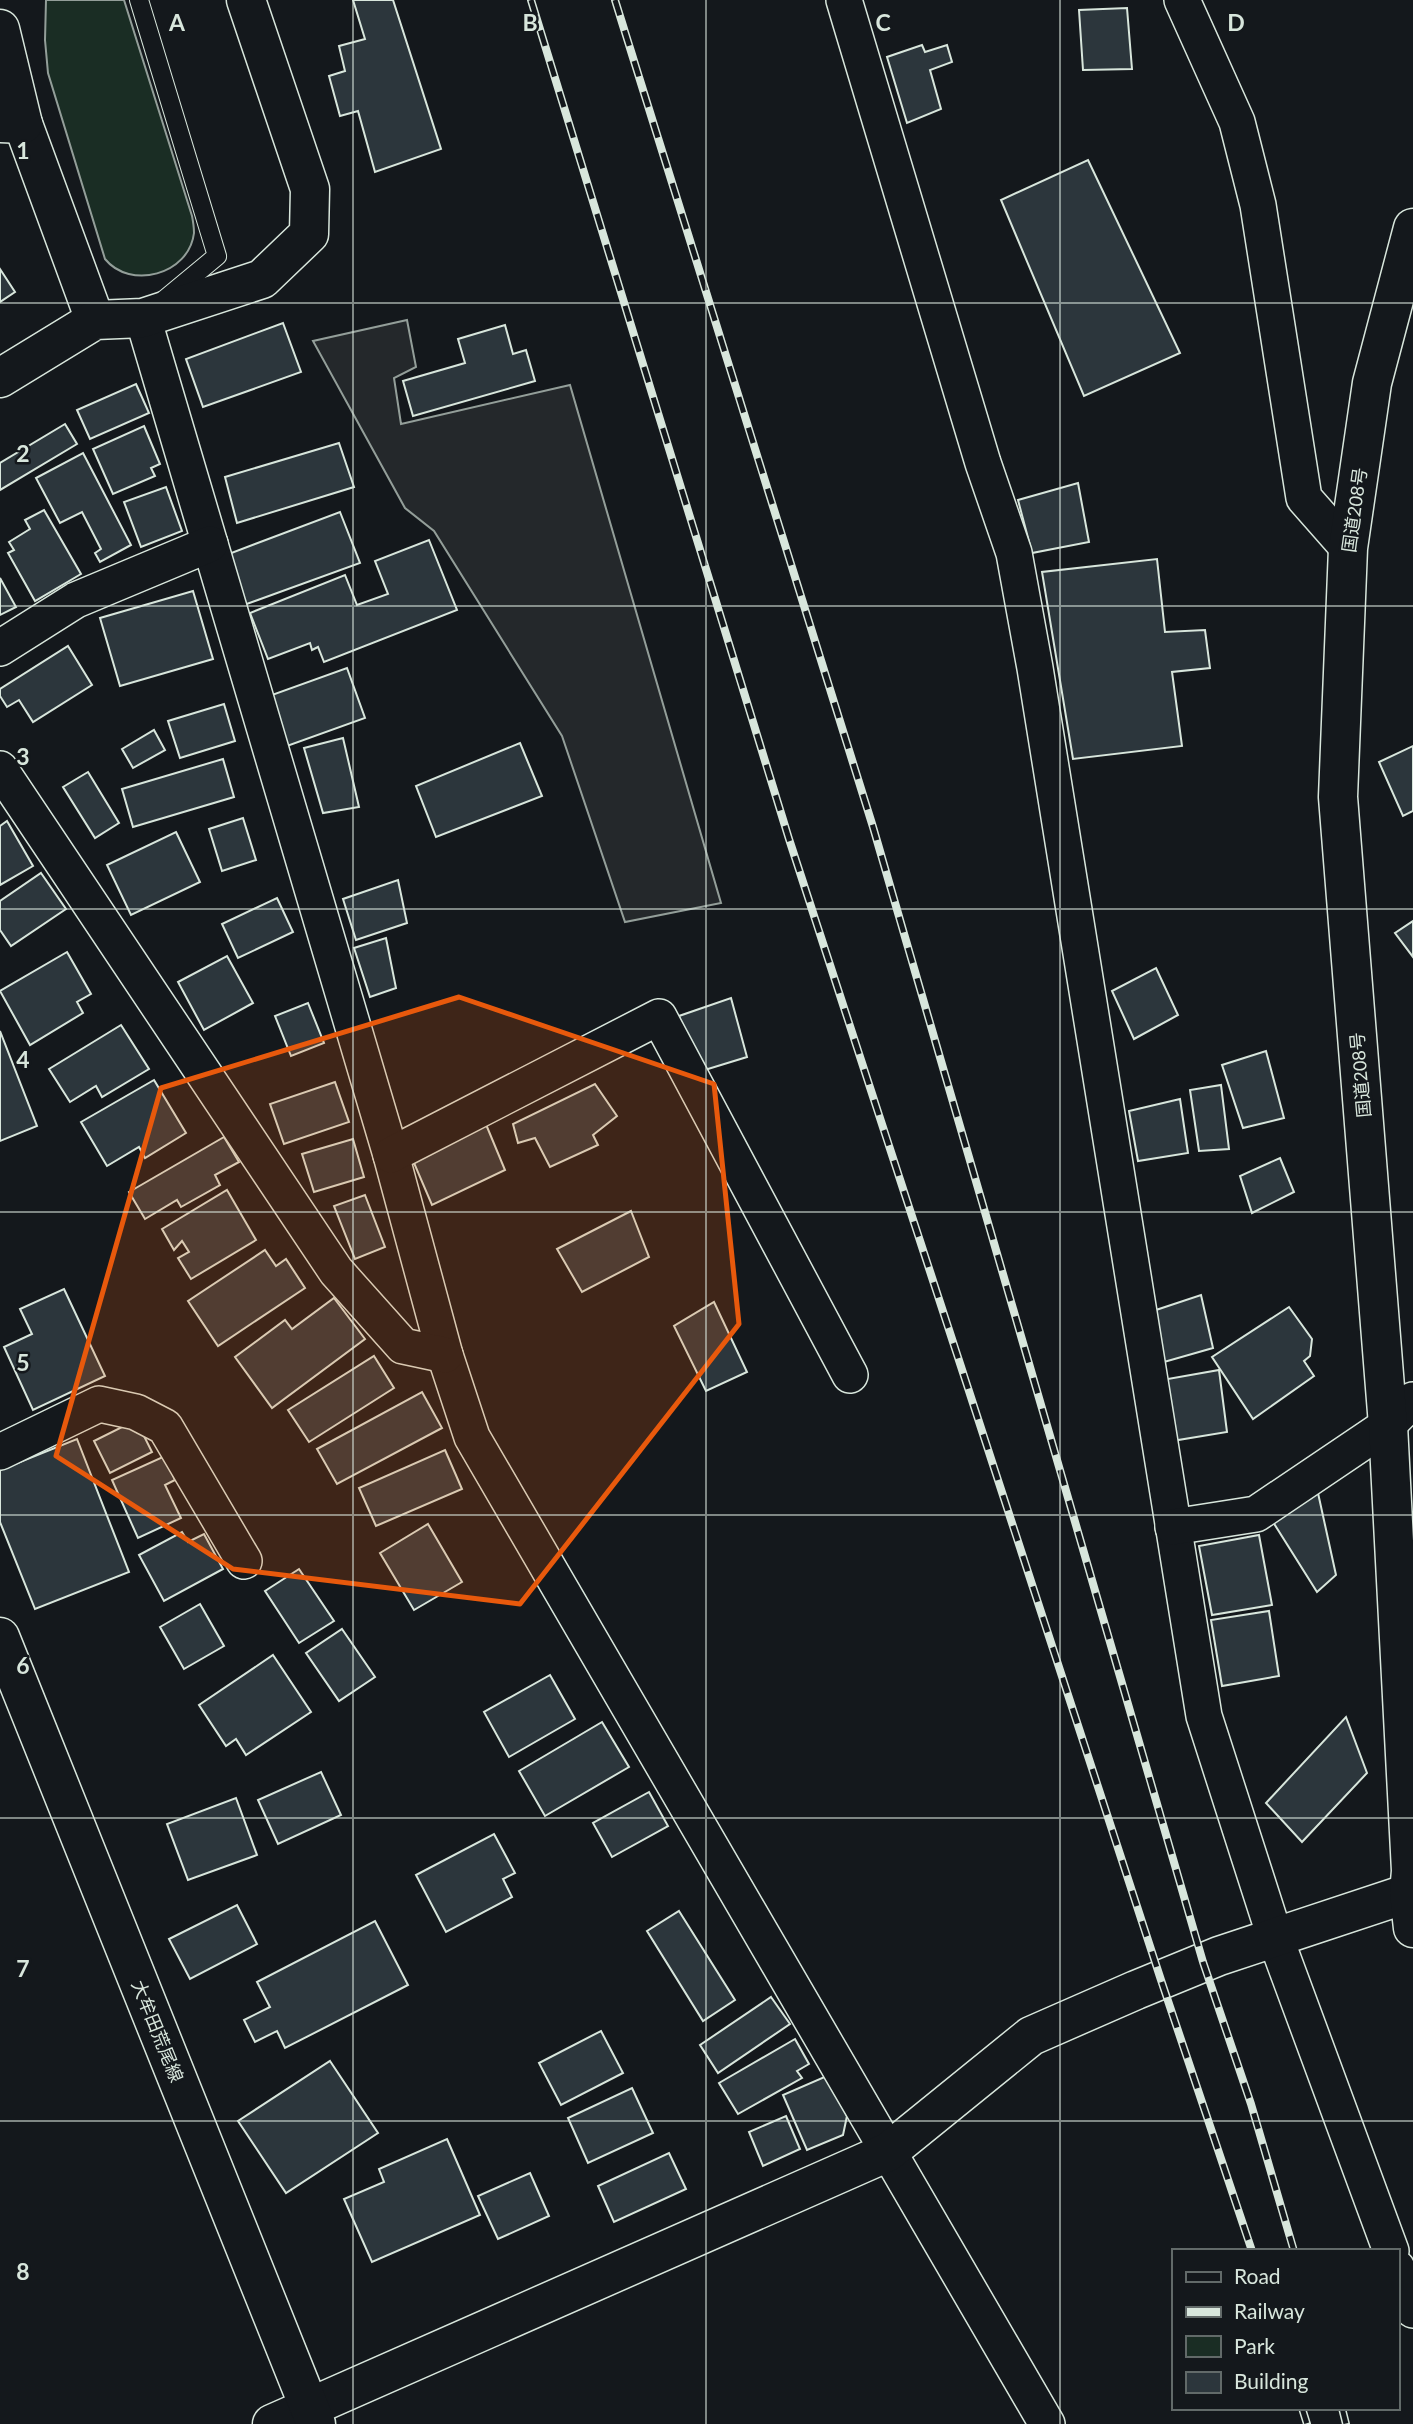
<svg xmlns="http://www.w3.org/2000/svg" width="1413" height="2424" font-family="Lato,'Noto Sans JP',sans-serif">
<rect width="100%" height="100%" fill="#14181c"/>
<path fill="#1a2d24" stroke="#939e99" stroke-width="2" d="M46,0H124L192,216C193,221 194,228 194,233C189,275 130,290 105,259L48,73L45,40Z"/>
<polygon fill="#24282b" stroke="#939e99" stroke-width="2" points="407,320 416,367 394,378 401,424 570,385 721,903 625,922 562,736 434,531 405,508 313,341"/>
<g fill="#2c363c" stroke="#d8e6dc" stroke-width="2">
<polygon points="353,0 393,0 441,149 375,172 358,111 340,116 329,76 345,71 339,46 365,39"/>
<polygon points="1127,8 1132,69 1083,70 1079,10"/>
<polygon points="922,45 925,52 947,45 952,62 930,70 941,109 907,123 887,57"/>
<polygon points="1088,160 1180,353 1084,396 1001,200"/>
<polygon points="0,269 15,292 0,302"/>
<polygon points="283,323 301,372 203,407 186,359"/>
<polygon points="505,325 513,354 526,350 535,381 413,416 403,381 465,363 458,339"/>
<polygon points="136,384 149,413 90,439 77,410"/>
<polygon points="65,424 77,444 0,490 0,463"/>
<polygon points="144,426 160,464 151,468 155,476 113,494 93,449"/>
<polygon points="339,443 354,487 237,523 225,477"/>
<polygon points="83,453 131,545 100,562 95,553 101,549 82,512 60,523 36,478"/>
<polygon points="1078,483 1089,542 1032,553 1018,500"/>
<polygon points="166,487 182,531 141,547 124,502"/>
<polygon points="44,510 81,574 35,601 8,553 14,550 9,542 30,529 25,520"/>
<polygon points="340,512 360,563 244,605 226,555"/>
<polygon points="429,540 457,610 324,662 318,647 312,650 310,643 268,659 250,613 345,575 357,605 388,594 375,561"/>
<polygon points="1157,559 1165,632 1205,630 1210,668 1172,672 1182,746 1073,759 1042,572"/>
<polygon points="0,578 16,607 0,615"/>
<polygon points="193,591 213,659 120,686 100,618"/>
<polygon points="68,646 92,685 33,722 19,700 7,707 0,696 0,689"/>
<polygon points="347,668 365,718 287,746 269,696"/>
<polygon points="224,704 235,741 180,758 168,721"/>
<polygon points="154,730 165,750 133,768 122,749"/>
<polygon points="343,738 359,807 323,813 304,748"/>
<polygon points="520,743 542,796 436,837 416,786"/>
<polygon points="1413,746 1413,811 1403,816 1379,762"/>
<polygon points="223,759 234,797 133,827 122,789"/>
<polygon points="88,772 119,823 95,838 63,787"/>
<polygon points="243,818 256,860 222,871 209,829"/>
<polygon points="7,821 33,866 0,885 0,826"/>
<polygon points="176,832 200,882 131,915 107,865"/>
<polygon points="41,873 66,909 11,946 0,930 0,901"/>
<polygon points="398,880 407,923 356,940 343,899"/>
<polygon points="277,898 293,932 238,958 222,924"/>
<polygon points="1413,921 1413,957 1395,933"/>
<polygon points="386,938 396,988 370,997 354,948"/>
<polygon points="67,952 91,994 77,1002 83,1013 30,1045 0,991"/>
<polygon points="227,956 253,1003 204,1030 178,982"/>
<polygon points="1156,968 1178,1015 1134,1039 1112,991"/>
<polygon points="731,998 747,1057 695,1073 679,1016"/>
<polygon points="308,1003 324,1043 291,1056 275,1016"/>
<polygon points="121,1025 149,1069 102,1097 96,1086 70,1102 49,1069"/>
<polygon points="0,1031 37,1126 0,1141"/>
<polygon points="1266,1051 1284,1118 1243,1128 1222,1065"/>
<polygon points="154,1080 186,1133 145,1158 139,1147 107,1166 81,1122"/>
<polygon points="335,1082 349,1122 284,1144 270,1104"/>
<polygon points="595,1084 617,1116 593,1135 598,1145 550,1167 535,1138 518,1143 513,1124"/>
<polygon points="1221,1085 1229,1149 1199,1151 1190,1090"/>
<polygon points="1180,1099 1188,1153 1138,1161 1129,1111"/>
<polygon points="485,1122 505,1170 432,1205 411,1156"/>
<polygon points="224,1137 239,1162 215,1175 220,1185 181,1207 177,1200 145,1219 129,1192"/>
<polygon points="353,1139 364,1177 314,1192 302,1154"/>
<polygon points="1280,1158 1294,1192 1252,1213 1240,1176"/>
<polygon points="227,1190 256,1240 191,1279 178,1258 189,1252 182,1241 174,1250 162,1229"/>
<polygon points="365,1195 385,1247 355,1259 334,1206"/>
<polygon points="631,1211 649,1257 582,1292 557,1249"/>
<polygon points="265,1250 276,1266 286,1259 305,1288 218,1346 188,1301"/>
<polygon points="64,1289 105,1376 33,1410 4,1347 32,1334 20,1309"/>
<polygon points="1201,1295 1213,1348 1164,1362 1153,1311"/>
<polygon points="334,1298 365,1339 272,1408 235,1357 285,1320 292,1329"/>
<polygon points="714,1302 747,1372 706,1391 674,1326"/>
<polygon points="1289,1307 1312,1339 1310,1356 1304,1361 1314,1376 1253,1419 1212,1357"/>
<polygon points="374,1356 394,1388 309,1442 288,1410"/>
<polygon points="1219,1370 1227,1432 1172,1441 1162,1380"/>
<polygon points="422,1392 442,1428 337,1484 317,1449"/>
<polygon points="136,1420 152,1452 110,1473 94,1441"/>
<polygon points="77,1439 129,1572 35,1609 0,1522 0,1470"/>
<polygon points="445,1450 462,1489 376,1526 359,1488"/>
<polygon points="165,1456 175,1480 165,1485 181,1518 138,1538 112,1480"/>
<polygon points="1318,1493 1336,1575 1317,1592 1273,1522"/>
<polygon points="428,1524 462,1582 414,1610 380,1553"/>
<polygon points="182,1532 188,1542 204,1534 223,1569 164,1601 139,1555"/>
<polygon points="1259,1535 1272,1605 1212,1615 1199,1546"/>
<polygon points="299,1569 334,1621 299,1643 265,1591"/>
<polygon points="200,1604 224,1646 184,1669 160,1627"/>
<polygon points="1269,1611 1279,1676 1222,1686 1211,1620"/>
<polygon points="342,1629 375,1677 339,1701 306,1653"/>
<polygon points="273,1655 311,1712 246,1755 236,1739 226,1746 199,1705"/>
<polygon points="550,1675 575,1719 509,1757 484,1712"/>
<polygon points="1346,1717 1367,1773 1302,1842 1266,1803"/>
<polygon points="602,1722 629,1767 545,1816 519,1771"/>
<polygon points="321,1772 341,1815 278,1844 258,1800"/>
<polygon points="649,1792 668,1826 612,1857 593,1823"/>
<polygon points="236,1798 257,1855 188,1880 167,1824"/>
<polygon points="494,1834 515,1873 503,1879 512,1897 446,1932 416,1875"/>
<polygon points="237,1905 257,1944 190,1979 169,1939"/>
<polygon points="679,1911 735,2000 703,2021 647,1931"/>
<polygon points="375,1921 408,1985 285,2048 277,2031 255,2042 244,2020 270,2007 257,1982"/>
<polygon points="771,1997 790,2024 718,2073 700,2045"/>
<polygon points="601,2031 623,2073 561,2105 539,2063"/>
<polygon points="795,2039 809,2064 797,2071 802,2078 738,2114 719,2083"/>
<polygon points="330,2061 378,2133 286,2193 238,2121"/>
<polygon points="829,2075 847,2116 843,2135 807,2150 783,2095"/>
<polygon points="632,2088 653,2133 588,2163 568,2118"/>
<polygon points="786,2116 800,2149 763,2166 749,2132"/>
<polygon points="447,2139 480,2215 372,2262 344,2199 384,2182 379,2169"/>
<polygon points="669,2153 686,2189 614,2222 598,2186"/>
<polygon points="530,2173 549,2216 498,2239 478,2196"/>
</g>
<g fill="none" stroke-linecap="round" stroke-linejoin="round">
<g stroke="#d8e6dc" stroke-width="20">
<polyline id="service" points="139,0 217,256 164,300"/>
</g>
<g stroke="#d8e6dc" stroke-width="38">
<g id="minor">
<polyline points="844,0 983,463 1014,553 1035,668 1204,1716 1275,1937 1391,2251"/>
<polyline points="1182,0 1237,122 1258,205 1304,498 1348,548"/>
<polyline points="143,318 391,1155 445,1355 472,1437 1047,2424"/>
<polyline points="0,648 76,600 210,544"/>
<polyline points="0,769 336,1271 403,1346 445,1355"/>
<polyline points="391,1155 659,1017 850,1375"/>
<polyline points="0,1452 99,1404 136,1412 165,1427 244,1561"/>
<polyline points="1173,1527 1256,1514 1388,1425 1413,1400"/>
<polyline points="1397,2268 1413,2310"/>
</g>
</g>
<g stroke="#d8e6dc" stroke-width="41">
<g id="tertiary">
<polyline points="23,124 95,320"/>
<polyline points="0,378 95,320 143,318 262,279 309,234 310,189 246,0"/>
<polyline points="272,2424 888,2152 1031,2036 1136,1990 1219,1956 1409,1893"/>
</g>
</g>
<g stroke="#d8e6dc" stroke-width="41">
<g id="secondary">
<polyline points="0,29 23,124 0,123"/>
<polyline points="0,1637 316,2424"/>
</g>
</g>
<g stroke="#d8e6dc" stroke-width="41">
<polyline id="trunk" points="1413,228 1372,383 1348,548 1338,797 1388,1425 1411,1871 1409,1893 1413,1928"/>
</g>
<use href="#service" stroke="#14181c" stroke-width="18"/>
<use href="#minor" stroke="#14181c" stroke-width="35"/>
<use href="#tertiary" stroke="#14181c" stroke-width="38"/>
<use href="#secondary" stroke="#14181c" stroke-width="38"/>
<use href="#trunk" stroke="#14181c" stroke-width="38"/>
<g stroke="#d8e6dc" stroke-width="8">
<g id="rail">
<polyline points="531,0 789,839 1161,1980 1252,2251"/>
<polyline points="615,0 873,827 1203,1962 1251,2104 1294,2251"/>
<polyline points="1302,2408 1307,2424"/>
<polyline points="1342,2408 1346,2424"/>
</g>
</g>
<use href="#rail" stroke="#14181c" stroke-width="5" stroke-dasharray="16" stroke-linecap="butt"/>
</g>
<path fill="#e8590c" fill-opacity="0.2" stroke="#e8590c" stroke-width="5" stroke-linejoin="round" d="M459,997L714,1084L739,1324L520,1604L233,1569L56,1456L161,1088Z"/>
<path fill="none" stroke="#d8e6dc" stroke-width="2" stroke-opacity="0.55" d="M353,0V2424M706,0V2424M1060,0V2424M0,303H1413M0,606H1413M0,909H1413M0,1212H1413M0,1515H1413M0,1818H1413M0,2121H1413"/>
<g text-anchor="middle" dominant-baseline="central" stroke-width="5" stroke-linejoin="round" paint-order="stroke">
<g font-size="18" fill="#d8e6dc" stroke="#14181c">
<text transform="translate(1354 510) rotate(-82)">国道208号</text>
<text transform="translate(1360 1075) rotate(-95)">国道208号</text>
<text transform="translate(158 2031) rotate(68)">大牟田荒尾線</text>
</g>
</g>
<g font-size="23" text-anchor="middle" font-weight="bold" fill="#d8e6dc" stroke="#14181c" stroke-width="5" stroke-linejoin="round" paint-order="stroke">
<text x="177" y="31">A</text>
<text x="530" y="31">B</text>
<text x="883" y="31">C</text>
<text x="1236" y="31">D</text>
<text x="23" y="159">1</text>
<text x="23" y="462">2</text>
<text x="23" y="765">3</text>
<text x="23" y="1068">4</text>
<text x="23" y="1371">5</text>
<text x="23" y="1674">6</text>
<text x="23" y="1977">7</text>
<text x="23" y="2280">8</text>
</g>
<rect x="1172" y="2249" width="228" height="161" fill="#14181c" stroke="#626a69" stroke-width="2"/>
<rect x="1186" y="2272" width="35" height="10" fill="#14181c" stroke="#626a69" stroke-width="2"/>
<text x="1234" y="2284" font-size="21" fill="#d8e6dc">Road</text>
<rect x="1186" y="2307" width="35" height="10" fill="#d8e6dc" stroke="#626a69" stroke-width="2"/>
<text x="1234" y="2319" font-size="21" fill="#d8e6dc">Railway</text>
<rect x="1186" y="2336" width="35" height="21" fill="#1a2d24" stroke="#626a69" stroke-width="2"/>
<text x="1234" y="2354" font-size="21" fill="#d8e6dc">Park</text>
<rect x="1186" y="2372" width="35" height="21" fill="#2c363c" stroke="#626a69" stroke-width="2"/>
<text x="1234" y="2389" font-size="21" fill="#d8e6dc">Building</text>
</svg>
